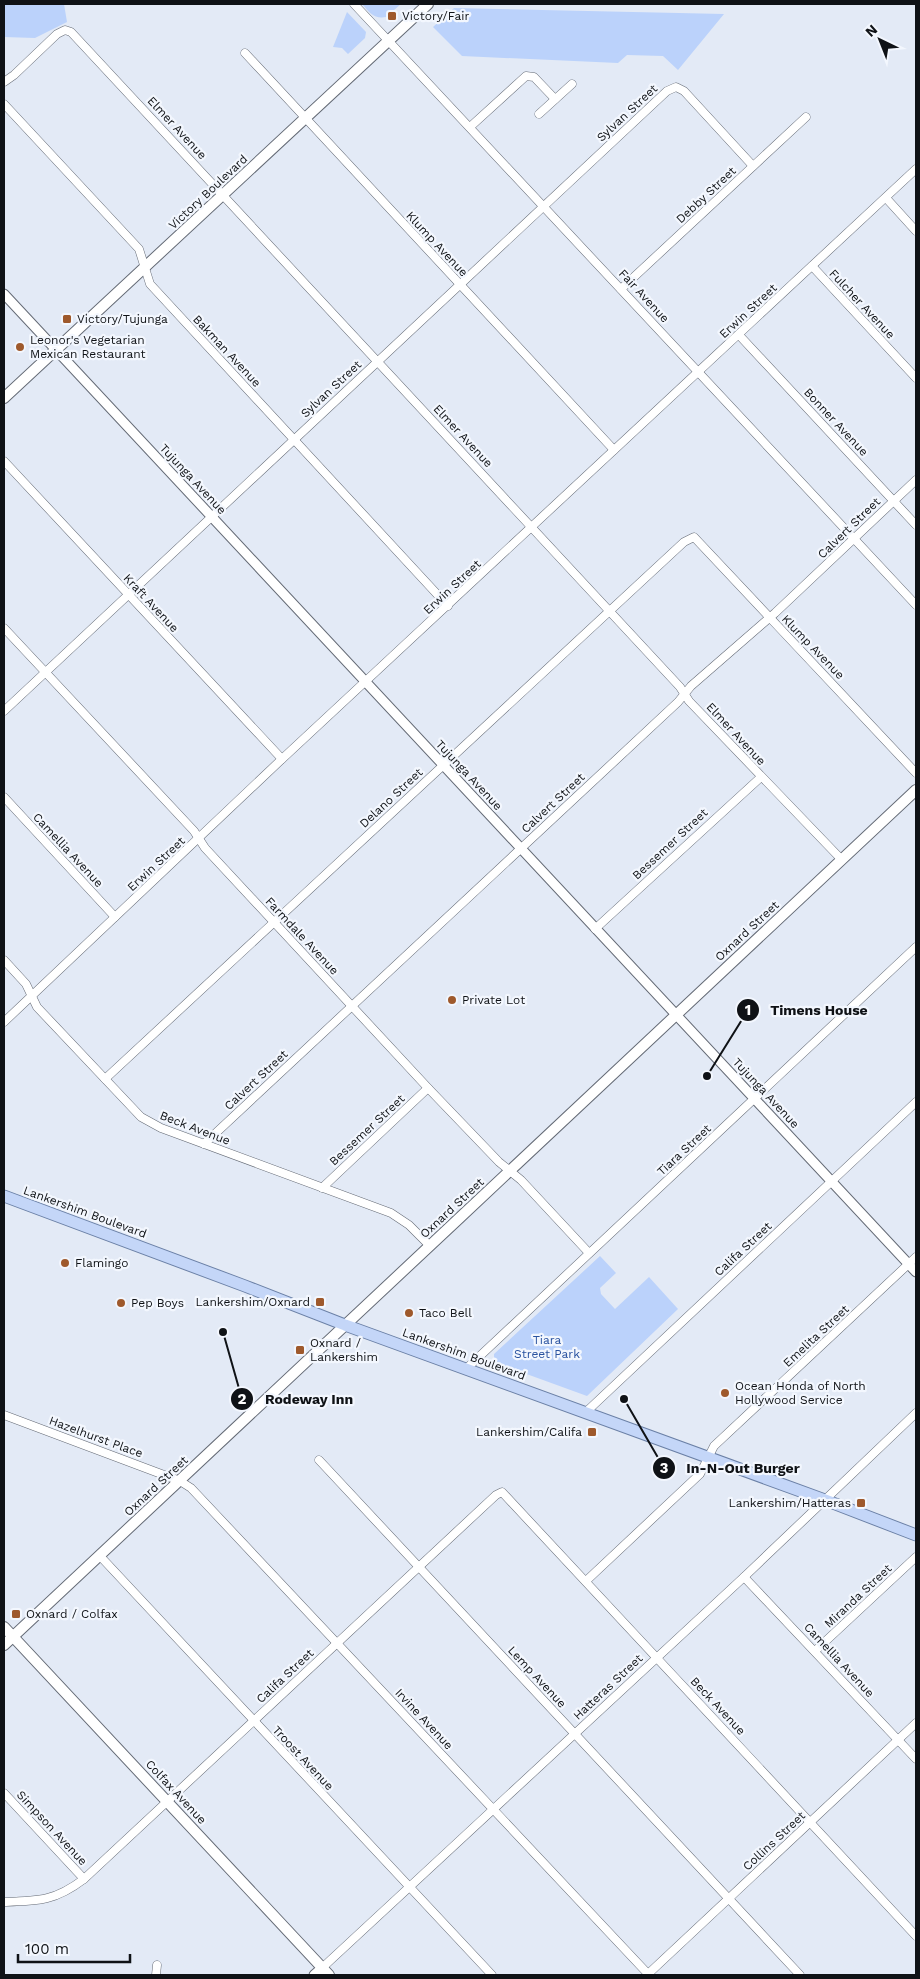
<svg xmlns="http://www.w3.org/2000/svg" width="920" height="1979" font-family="'Work Sans',sans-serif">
<rect width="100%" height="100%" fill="#e3eaf6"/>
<g fill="#bbd2fb">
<polygon points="4,4 64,4 67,22 35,38 4,37"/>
<path d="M362,4H401L386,17C374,19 370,13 362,4Z"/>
<polygon points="454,8 724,14 678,70 663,56 627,55 618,63 462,56 433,27"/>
<polygon points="347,12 366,32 365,38 348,54 342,48 333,47"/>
<polygon points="600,1256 616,1273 600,1288 601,1294 615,1309 649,1277 678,1309 587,1396 499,1364 494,1359 494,1354"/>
</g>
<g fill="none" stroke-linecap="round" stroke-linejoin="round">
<g stroke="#646a75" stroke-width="9">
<g id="minor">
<polyline points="354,4 916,605"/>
<polyline points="245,53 614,450"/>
<polyline points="4,82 14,75 57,34 65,30 71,32 680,687 689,701 841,859"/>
<polyline points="4,104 139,249 150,284 448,606"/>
<polyline points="539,114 572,84"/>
<polyline points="470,127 526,76 534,77 555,99"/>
<polyline points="886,198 916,231"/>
<polyline points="812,266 916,378"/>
<polyline points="621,289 806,117"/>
<polyline points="739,335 916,525"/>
<polyline points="4,461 282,759"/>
<polyline points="4,628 194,831 205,848 428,1088 499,1162 521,1180 589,1253"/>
<polyline points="4,711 667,91 676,87 684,91 753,166"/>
<polyline points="4,797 115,917"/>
<polyline points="595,929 761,777"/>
<polyline points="4,960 26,984 37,1007 141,1117 161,1128 391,1213 409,1225 430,1246"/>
<polyline points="4,1022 282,759 916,169"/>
<polyline points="105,1079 684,542 694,537 916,773"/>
<polyline points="204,1144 678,702 691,686 775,613 916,480"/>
<polyline points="322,1188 428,1088"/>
<polyline points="466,1369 916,947"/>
<polyline points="585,1413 916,1102"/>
<polyline points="4,1415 180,1481 191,1488 649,1975"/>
<polyline points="319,1460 800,1975"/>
<polyline points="100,1556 492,1975"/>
<polyline points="744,1577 916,1759"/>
<polyline points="586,1581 700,1474 714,1446 916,1257"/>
<polyline points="815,1651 916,1557"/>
<polyline points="4,1793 84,1879"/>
<path d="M4,1902C39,1901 55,1901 84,1879L496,1495L502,1492L916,1936"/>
<polyline points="322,1968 744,1577 916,1413"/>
<polyline points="156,1975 157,1965"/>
<polyline points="647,1975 916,1723"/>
</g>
</g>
<g stroke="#646a75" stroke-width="11">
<g id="tertiary">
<polyline points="4,294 916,1272"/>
<polyline points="314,1975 322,1968"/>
</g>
</g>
<g stroke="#646a75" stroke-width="12">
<g id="secondary">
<polyline points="4,398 428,4"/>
<polyline points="4,1627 329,1975"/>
<path d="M4,1645C309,1361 611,1074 916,790"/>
</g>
</g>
<g stroke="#6b80a6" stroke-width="13">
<polyline id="primary" points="4,1196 245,1286 345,1325 825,1500 916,1535"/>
</g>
<use href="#minor" stroke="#fff" stroke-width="8"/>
<use href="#tertiary" stroke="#fff" stroke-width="9"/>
<use href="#secondary" stroke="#fff" stroke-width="10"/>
<use href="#primary" stroke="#c4d6f8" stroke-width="11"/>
</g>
<g fill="#9e592c" stroke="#f3f7fe" stroke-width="2">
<rect x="387" y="11" width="10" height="10" rx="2.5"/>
<rect x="62" y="314" width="10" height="10" rx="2.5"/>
<circle cx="20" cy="347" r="5"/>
<circle cx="452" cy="1000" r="5"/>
<circle cx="65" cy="1263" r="5"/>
<rect x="315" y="1297" width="10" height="10" rx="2.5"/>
<circle cx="121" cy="1303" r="5"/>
<circle cx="409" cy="1313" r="5"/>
<rect x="295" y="1345" width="10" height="10" rx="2.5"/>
<circle cx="725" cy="1393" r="5"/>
<rect x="587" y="1427" width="10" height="10" rx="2.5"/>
<rect x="856" y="1498" width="10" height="10" rx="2.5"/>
<rect x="11" y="1609" width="10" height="10" rx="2.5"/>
</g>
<g text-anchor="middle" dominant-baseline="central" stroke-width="4.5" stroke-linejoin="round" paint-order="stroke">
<g font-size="12" fill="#0f1216" stroke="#f3f7fe" text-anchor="start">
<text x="402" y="16">Victory/Fair</text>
<text x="77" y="319">Victory/Tujunga</text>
<text x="30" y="340">Leonor's Vegetarian<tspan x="30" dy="14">Mexican Restaurant</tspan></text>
<text x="462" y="1000">Private Lot</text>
<text x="75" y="1263">Flamingo</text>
<text x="310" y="1302" text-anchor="end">Lankershim/Oxnard</text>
<text x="131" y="1303">Pep Boys</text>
<text x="419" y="1313">Taco Bell</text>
<text x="310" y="1343">Oxnard /<tspan x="310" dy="14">Lankershim</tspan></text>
<text x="735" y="1386">Ocean Honda of North<tspan x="735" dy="14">Hollywood Service</tspan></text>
<text x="582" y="1432" text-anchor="end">Lankershim/Califa</text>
<text x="851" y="1503" text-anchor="end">Lankershim/Hatteras</text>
<text x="26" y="1614">Oxnard / Colfax</text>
</g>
<g font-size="12" fill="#0f1216" stroke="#f3f7fe">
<text transform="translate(627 113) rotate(-43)">Sylvan Street</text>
<text transform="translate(177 128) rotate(47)">Elmer Avenue</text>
<text transform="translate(208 192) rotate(-43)">Victory Boulevard</text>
<text transform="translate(706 195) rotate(-43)">Debby Street</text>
<text transform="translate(437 244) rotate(47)">Klump Avenue</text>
<text transform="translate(644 296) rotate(47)">Fair Avenue</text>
<text transform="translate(862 304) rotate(47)">Fulcher Avenue</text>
<text transform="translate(748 311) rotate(-43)">Erwin Street</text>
<text transform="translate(227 351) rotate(47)">Bakman Avenue</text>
<text transform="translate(331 389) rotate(-43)">Sylvan Street</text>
<text transform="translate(836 422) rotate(47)">Bonner Avenue</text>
<text transform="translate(463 436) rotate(47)">Elmer Avenue</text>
<text transform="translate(193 479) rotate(47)">Tujunga Avenue</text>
<text transform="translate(849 528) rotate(-44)">Calvert Street</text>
<text transform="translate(452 587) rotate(-43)">Erwin Street</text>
<text transform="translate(151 603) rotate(47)">Kraft Avenue</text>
<text transform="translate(813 647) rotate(46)">Klump Avenue</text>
<text transform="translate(736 734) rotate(47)">Elmer Avenue</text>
<text transform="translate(469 775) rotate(47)">Tujunga Avenue</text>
<text transform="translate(391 798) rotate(-43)">Delano Street</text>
<text transform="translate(553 803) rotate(-43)">Calvert Street</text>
<text transform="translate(670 844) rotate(-43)">Bessemer Street</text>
<text transform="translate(68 850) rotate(47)">Camellia Avenue</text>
<text transform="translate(156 864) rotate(-43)">Erwin Street</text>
<text transform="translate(747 931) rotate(-43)">Oxnard Street</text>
<text transform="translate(302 936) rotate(47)">Farmdale Avenue</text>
<text transform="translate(256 1080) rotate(-43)">Calvert Street</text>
<text transform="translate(766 1093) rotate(47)">Tujunga Avenue</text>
<text transform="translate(195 1128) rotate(21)">Beck Avenue</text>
<text transform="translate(367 1130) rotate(-43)">Bessemer Street</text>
<text transform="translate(684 1150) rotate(-43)">Tiara Street</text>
<text transform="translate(452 1208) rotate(-43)">Oxnard Street</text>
<text transform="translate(85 1212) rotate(20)">Lankershim Boulevard</text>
<text transform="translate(743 1249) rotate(-43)">Califa Street</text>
<text transform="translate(816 1336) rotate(-43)">Emelita Street</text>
<text transform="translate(464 1354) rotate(20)">Lankershim Boulevard</text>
<text transform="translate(96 1437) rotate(20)">Hazelhurst Place</text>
<text transform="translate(156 1486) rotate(-43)">Oxnard Street</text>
<text transform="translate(858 1596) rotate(-43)">Miranda Street</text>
<text transform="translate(839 1660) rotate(47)">Camellia Avenue</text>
<text transform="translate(285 1676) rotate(-43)">Califa Street</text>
<text transform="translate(537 1677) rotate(47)">Lemp Avenue</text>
<text transform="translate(608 1687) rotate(-43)">Hatteras Street</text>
<text transform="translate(718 1706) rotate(47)">Beck Avenue</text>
<text transform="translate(424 1719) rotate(47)">Irvine Avenue</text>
<text transform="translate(303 1758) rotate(47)">Troost Avenue</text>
<text transform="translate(176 1792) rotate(47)">Colfax Avenue</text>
<text transform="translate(52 1828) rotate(47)">Simpson Avenue</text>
<text transform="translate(774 1841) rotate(-43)">Collins Street</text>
</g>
<g font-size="12" fill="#29529f" stroke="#f3f7fe">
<text x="547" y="1340">Tiara<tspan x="547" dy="14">Street Park</tspan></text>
</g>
</g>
<path fill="none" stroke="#0f1216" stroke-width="2" d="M707 1076L748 1010M223 1332L242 1399M624 1399L664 1468"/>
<g fill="#0f1216" stroke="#f3f7fe" stroke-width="2">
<circle cx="707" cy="1076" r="5"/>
<circle cx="223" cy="1332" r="5"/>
<circle cx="624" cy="1399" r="5"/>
<circle cx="748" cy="1010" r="12"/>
<circle cx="242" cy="1399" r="12"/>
<circle cx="664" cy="1468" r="12"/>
</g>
<g font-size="15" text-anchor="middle" font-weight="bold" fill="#fff">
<text x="748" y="1015">1</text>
<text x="242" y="1404">2</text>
<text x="664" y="1473">3</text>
</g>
<g font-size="14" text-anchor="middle" font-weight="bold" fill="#0f1216" stroke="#f3f7fe" stroke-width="4.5" stroke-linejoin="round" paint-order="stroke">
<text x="819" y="1015">Timens House</text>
<text x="309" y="1404">Rodeway Inn</text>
<text x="743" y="1473">In-N-Out Burger</text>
</g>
<rect width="920" height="1979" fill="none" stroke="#0f1216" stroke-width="10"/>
<g transform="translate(880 40) rotate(317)" stroke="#f3f7fe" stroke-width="4" paint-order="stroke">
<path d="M0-4L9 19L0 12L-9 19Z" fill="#0f1216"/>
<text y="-8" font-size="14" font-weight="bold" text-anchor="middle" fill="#0f1216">N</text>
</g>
<path d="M18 1954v8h112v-8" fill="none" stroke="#0f1216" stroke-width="2.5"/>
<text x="25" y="1954" font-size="15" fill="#0f1216" stroke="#f3f7fe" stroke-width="4" paint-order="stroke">100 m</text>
</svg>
